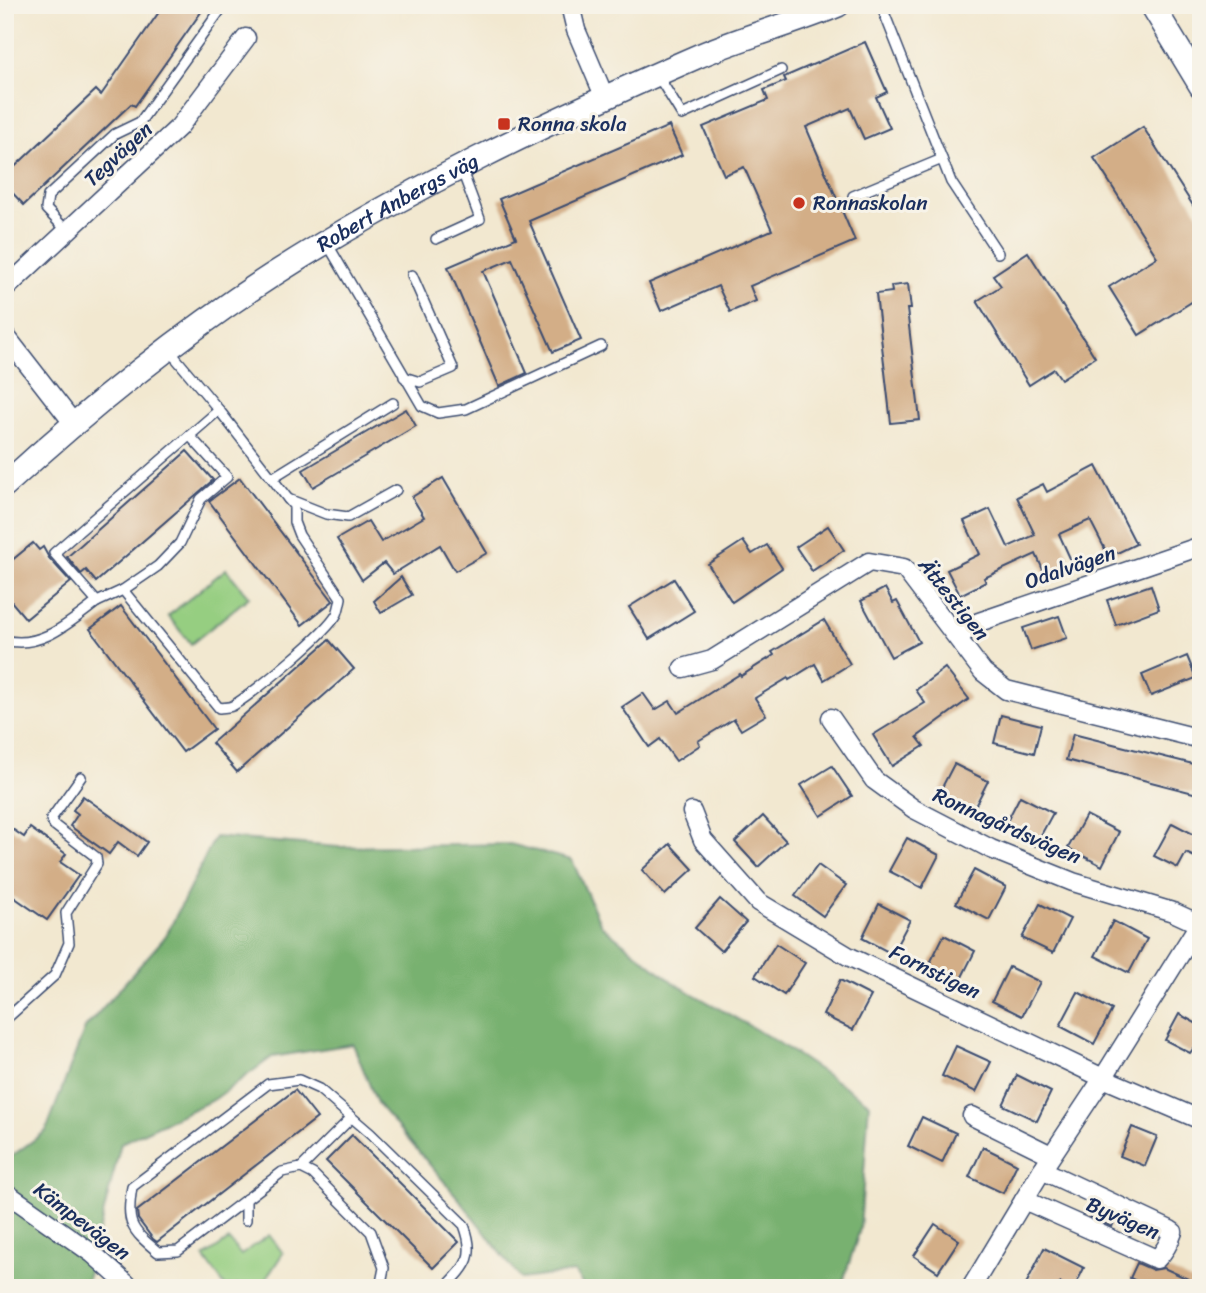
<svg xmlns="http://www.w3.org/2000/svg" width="1206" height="1293" font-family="Sriracha,sans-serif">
<rect width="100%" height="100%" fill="#f7f3e8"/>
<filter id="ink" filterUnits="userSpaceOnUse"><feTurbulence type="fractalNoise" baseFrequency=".0143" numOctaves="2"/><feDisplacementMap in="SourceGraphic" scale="14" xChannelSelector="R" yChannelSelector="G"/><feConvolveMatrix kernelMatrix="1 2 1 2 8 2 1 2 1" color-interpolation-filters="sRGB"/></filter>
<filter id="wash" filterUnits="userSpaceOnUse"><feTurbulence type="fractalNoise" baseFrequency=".00686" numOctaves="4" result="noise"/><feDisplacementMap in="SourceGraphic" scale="28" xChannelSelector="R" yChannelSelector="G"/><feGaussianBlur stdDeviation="1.57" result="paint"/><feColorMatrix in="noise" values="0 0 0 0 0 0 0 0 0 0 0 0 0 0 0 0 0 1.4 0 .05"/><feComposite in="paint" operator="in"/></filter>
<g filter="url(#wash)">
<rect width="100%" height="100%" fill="#f2e8d0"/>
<g fill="#96ce81" stroke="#587e70" stroke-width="2">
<polygon points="226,569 249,597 191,644 168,616"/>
<polygon points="269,1235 283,1253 264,1282 226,1287 204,1257 229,1240 241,1255"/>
</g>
<polygon fill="#78b16f" stroke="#4a7066" stroke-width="2" points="215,837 338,847 510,844 572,860 601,925 674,983 776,1041 869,1103 860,1229 841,1288 585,1288 574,1272 521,1279 459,1199 377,1103 353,1044 272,1057 215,1099 121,1143 86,1284 80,1288 5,1288 5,1161 46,1131 85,1028 166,936"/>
<g id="blocks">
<g fill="#d3ae87">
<polygon points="164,5 206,5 135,106 131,104 24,205 5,185 5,176 96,90 101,95"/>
<polygon points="865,42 887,92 876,97 890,128 864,139 850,108 806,127 855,241 750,286 756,301 730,312 718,286 661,311 649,283 772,230 744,167 724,175 703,127 768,100 764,90 786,81 784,77"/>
<polygon points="669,126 682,155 529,221 581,340 553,352 512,259 483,271 527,373 499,386 448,267 516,238 499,199"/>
<polygon points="1143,127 1201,218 1201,296 1139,335 1109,287 1157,257 1094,158"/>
<polygon points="1028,252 1095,357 1061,379 1054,369 1029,385 977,301 1001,286 993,275"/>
<polygon points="908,284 911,309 907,309 920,420 891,423 876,294 892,292 891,286"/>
<polygon points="406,409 416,426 313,487 303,470"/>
<polygon points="187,451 213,480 96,582 86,570 81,574 67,557"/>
<polygon points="1096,466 1136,544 1109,557 1090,520 1059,534 1074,567 1047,579 1036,554 984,578 986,582 960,595 947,570 980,554 964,521 990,509 1008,547 1035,535 1017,497 1043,484 1047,492"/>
<polygon points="240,478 333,601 302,625 209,501"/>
<polygon points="443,478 487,553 455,571 440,545 393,574 384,563 362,580 337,539 368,521 381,542 424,517 412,497"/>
<polygon points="828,526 844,550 812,571 796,547"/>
<polygon points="743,541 752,554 767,545 782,568 732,602 708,564"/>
<polygon points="33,543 39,550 43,547 49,558 71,582 26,619 5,594 5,566"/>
<polygon points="401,577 412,595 381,613 374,601"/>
<polygon points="674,579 694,611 649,639 629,607"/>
<polygon points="1151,585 1159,609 1116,625 1107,600"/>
<polygon points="885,588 893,603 897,601 919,642 891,657 861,601"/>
<polygon points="121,606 214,729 183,752 90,629"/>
<polygon points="1059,616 1067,638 1031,650 1023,628"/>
<polygon points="824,620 850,664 824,680 815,664 789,680 788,678 755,698 766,715 741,730 734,719 698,741 700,745 676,761 660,739 649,747 622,707 643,693 655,710 670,701 678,713 740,674 741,676 774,655 772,652"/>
<polygon points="329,640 354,669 237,772 212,743"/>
<polygon points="1187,656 1196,678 1151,696 1142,675"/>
<polygon points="945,668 969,699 917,737 924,746 892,766 873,735 925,703 916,690"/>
<polygon points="1001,715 1041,725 1034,753 994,743"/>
<polygon points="1073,734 1201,766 1201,795 1066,760"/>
<polygon points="954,764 988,781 971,814 937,797"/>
<polygon points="832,766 852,796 821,816 801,785"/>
<polygon points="83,796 147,842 137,856 118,842 109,854 70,826 78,814 73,810"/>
<polygon points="1020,796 1053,813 1035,846 1003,829"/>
<polygon points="1086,815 1119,832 1102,866 1068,848"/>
<polygon points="763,816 786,841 758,867 735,842"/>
<polygon points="1172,823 1201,838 1201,860 1186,853 1178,868 1154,856"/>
<polygon points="5,824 24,837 30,828 66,854 60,862 79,875 47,920 5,891"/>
<polygon points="907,838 939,855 922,888 889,871"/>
<polygon points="670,844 693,869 665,895 642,870"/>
<polygon points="818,865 846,885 823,916 795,896"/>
<polygon points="974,870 1006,887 989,920 956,903"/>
<polygon points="720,899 746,922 721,951 695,928"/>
<polygon points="879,904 910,920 892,954 862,938"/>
<polygon points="1040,904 1070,919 1053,953 1022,938"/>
<polygon points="1113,921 1147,939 1129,973 1095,956"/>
<polygon points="944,935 975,951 958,985 927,969"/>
<polygon points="776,944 805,963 784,995 755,976"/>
<polygon points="1009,967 1040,982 1022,1016 992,1001"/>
<polygon points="840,980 871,996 853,1030 823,1015"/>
<polygon points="1078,992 1112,1010 1094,1044 1060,1026"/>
<polygon points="1179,1014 1201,1026 1201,1053 1193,1049 1190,1053 1165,1040"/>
<polygon points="956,1046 991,1062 976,1092 942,1076"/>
<polygon points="1017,1075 1051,1092 1037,1121 1003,1105"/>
<polygon points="295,1090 317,1118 157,1242 153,1239 138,1219 137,1211"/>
<polygon points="922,1117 956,1133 942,1163 908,1146"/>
<polygon points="1132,1127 1157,1137 1145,1166 1120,1156"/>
<polygon points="352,1135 459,1242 433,1268 326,1161"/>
<polygon points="983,1147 1017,1164 1003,1193 969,1177"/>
<polygon points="1095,1207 1116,1217 1112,1227 1090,1217"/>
<polygon points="935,1224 959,1240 938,1272 914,1256"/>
<polygon points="1044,1248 1084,1268 1074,1288 1060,1283 1058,1288 1024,1288"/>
<polygon points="1137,1263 1153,1270 1164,1268 1201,1285 1201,1288 1151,1288 1130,1278"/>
</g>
</g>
</g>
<g filter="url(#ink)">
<use href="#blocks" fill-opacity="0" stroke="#3b4b6f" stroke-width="2"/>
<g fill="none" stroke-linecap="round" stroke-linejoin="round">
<g stroke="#3b4b6f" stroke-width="12">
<g id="service">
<polyline points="881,5 942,159"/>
<polyline points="658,76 682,115 781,70"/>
<polyline points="853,196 942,159 951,182 998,253"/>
<polyline points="68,232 46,209 48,196 115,134 140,122 224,5"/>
<polyline points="436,239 480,219 461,168"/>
<polyline points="327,243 422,406 438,413 466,409 601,346"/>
<polyline points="169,350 219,410 288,499 326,514 348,517 396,490"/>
<polyline points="404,377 420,382 453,368 412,275"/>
<polyline points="272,478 393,403"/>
<polyline points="123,590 158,566 180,543 201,499 227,477 190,436"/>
<path d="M97,602L123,590L219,708C224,707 230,708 234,705C255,692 327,633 337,614C339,609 340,603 341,598L299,535L294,522V506L288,499"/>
<path d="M5,640C40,650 70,622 97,602L54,553L219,410"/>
<polyline points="5,1020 55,975 69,943 66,913 97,864 96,857 54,825 51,819 81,777"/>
<polyline points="301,1168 351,1118"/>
<polyline points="246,1220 246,1199"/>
<path d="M380,1288L384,1268L371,1232L313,1174L301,1168L282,1172L178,1251L158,1252C130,1229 126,1223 132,1187L268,1084L299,1080L319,1089L371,1134L464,1225C476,1257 467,1265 445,1288"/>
</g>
</g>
<g stroke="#3b4b6f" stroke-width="21">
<g id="minor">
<polyline points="570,5 576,30 605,98"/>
<polyline points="5,289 179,127 246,38"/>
<polyline points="5,335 74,424"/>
<polyline points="958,637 979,622 1201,546"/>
<polyline points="683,668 712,660 869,562 904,568 983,672 1006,690 1201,739"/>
<polyline points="831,718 874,780 914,809 991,849 1073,882 1173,912 1199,924"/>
<polyline points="692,812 703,840 758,902 848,956 1103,1078 1201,1120"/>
<polyline points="972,1116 1051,1155"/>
<polyline points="5,1192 93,1254 131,1288"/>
<path d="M1024,1200L1154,1258L1157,1259C1164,1252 1170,1241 1173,1232L1170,1230L1042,1170"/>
<polyline points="971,1288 1042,1170 1103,1078 1201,921"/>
</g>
</g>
<g stroke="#3b4b6f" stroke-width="26">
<g id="tertiary">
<polyline points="1152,5 1201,86"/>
<path id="s1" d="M5,485C86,411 179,336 271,276C405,190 549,121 694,58C741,37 791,25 838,5"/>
</g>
</g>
<use href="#service" stroke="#fff" stroke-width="9"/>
<use href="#minor" stroke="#fff" stroke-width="18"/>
<use href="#tertiary" stroke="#fff" stroke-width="23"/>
</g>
</g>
<g fill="#c8321e" stroke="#f7f3e8" stroke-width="2.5">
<rect x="497" y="117" width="14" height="14" rx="3.5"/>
<circle cx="799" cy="203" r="7"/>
</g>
<g text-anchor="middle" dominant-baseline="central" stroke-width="6" stroke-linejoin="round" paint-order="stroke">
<g font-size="21" fill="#1b2f5e" stroke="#f7f3e8" text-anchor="start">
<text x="518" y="124">Ronna skola</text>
<text x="813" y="203">Ronnaskolan</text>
</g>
<g font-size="21" fill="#1b2f5e" stroke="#f7f3e8">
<text transform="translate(118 154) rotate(-43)">Tegvägen</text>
<text stroke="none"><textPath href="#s1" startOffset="485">Robert Anbergs väg</textPath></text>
<text transform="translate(1070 567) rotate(-19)">Odalvägen</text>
<text transform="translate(954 599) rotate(51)">Ättestigen</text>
<text transform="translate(1007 826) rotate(24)">Ronnagårdsvägen</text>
<text transform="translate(935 972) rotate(26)">Fornstigen</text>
<text transform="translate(1123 1218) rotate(23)">Byvägen</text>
<text transform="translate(82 1221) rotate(37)">Kämpevägen</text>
</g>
</g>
<rect width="1206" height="1293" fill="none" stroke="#f7f3e8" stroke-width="28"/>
</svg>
